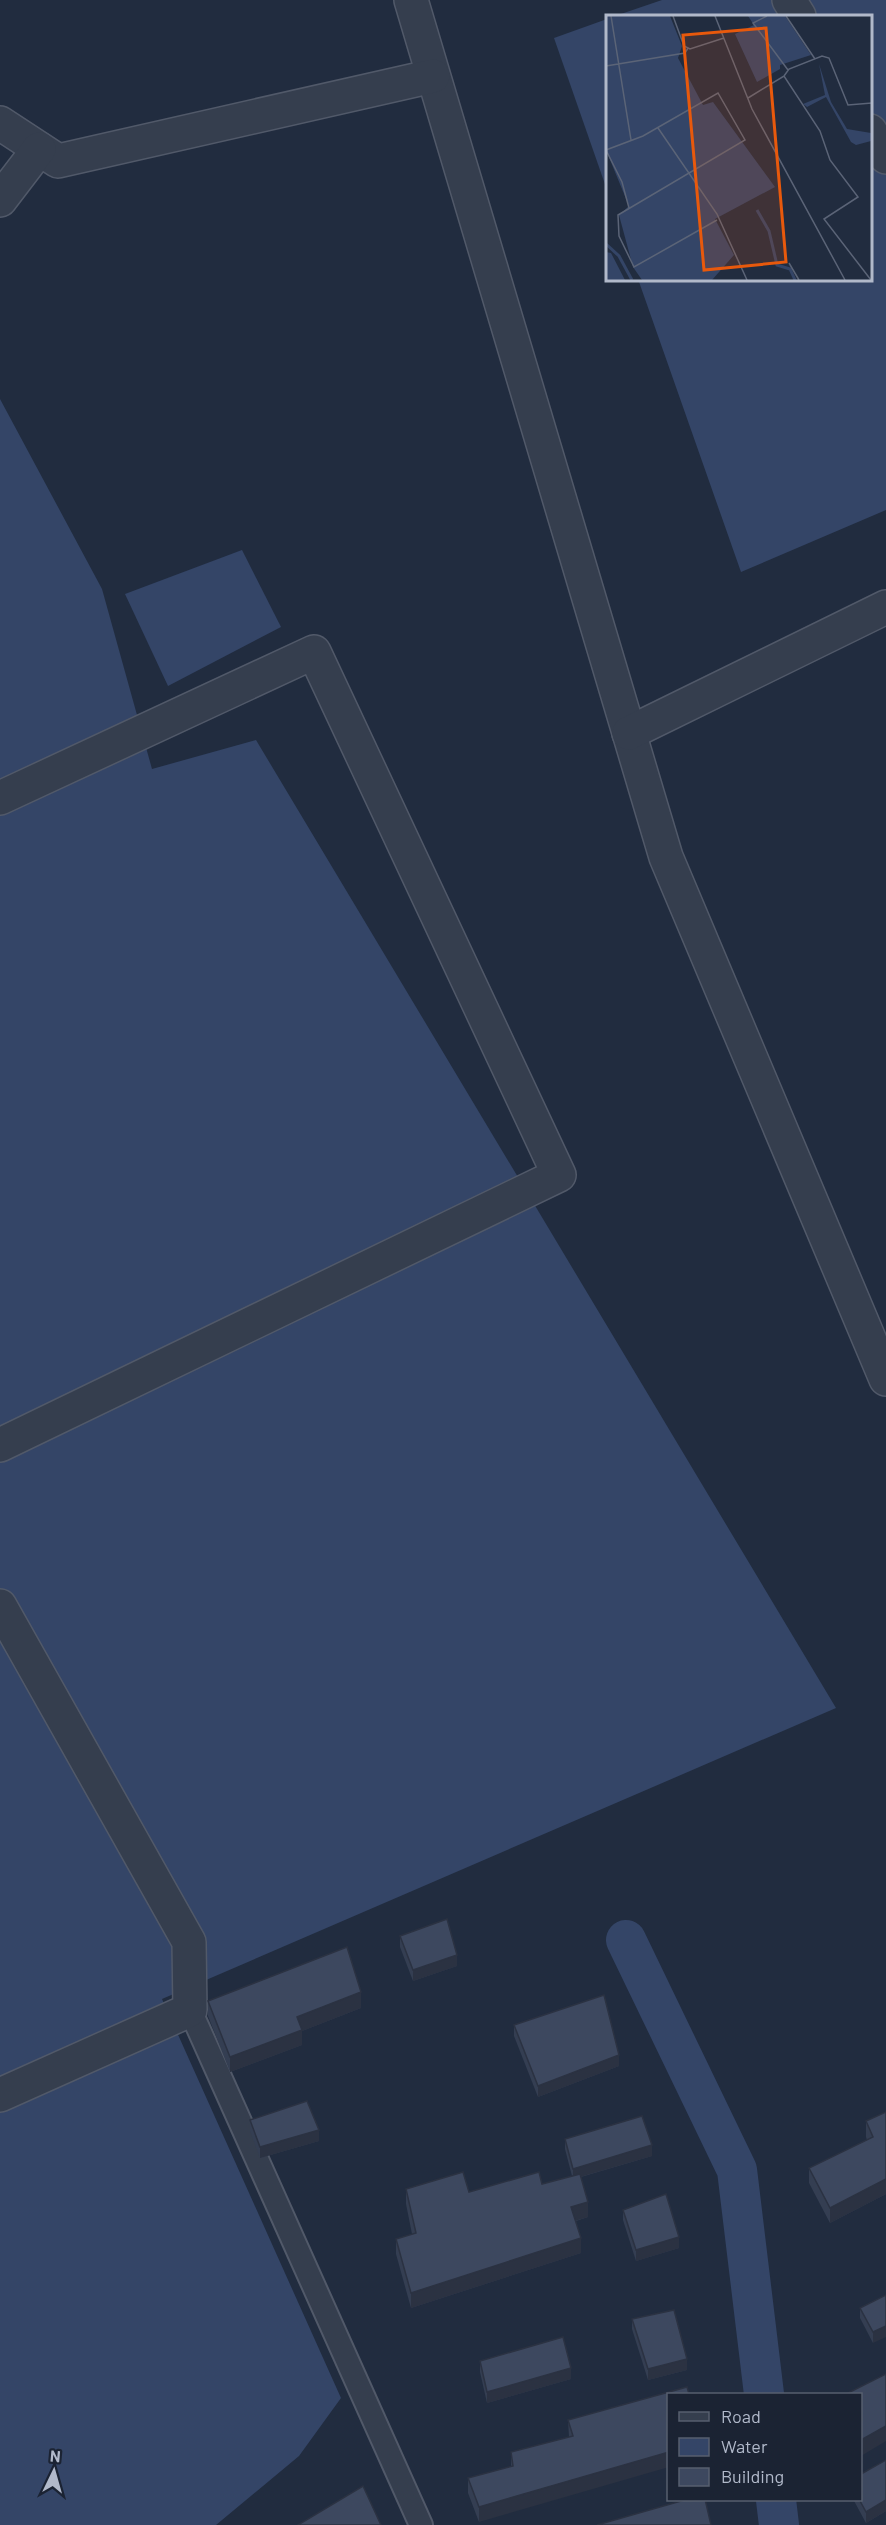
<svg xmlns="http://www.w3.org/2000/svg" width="886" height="2525" font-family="Barlow,sans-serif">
<rect width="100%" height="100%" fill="#212c3f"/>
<g fill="#344567">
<polygon points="662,0 886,0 886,510 741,572 638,279 870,279 870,16 615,16"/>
<polygon points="607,19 607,190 554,38"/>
<polygon points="0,399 102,589 152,769 256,740 836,1708 162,1999 341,2398 299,2456 216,2525 0,2525"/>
<polygon points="242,550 281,627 168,686 125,594"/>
</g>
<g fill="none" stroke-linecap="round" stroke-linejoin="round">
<g stroke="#344567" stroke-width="40">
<polyline points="626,1940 737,2170 764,2394"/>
<polyline points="776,2500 779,2525"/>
</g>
<g stroke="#515969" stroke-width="26">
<polyline id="service" points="190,2010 421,2525"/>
</g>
<g stroke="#515969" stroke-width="36">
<g id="minor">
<polyline points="789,0 799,16"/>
<polyline points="870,131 886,157"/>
</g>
</g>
<g stroke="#515969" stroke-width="36">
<g id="tertiary">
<polyline points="411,0 666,857 886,1379"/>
<polyline points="0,123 58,161 433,76"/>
<polyline points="0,200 39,149"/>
<polyline points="629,733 886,607"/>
<polyline points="0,798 314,652 559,1175 0,1445"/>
<polyline points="0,1606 189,1942 190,2010 0,2095"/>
</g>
</g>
<use href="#service" stroke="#353e4e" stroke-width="22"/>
<use href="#minor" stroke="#353e4e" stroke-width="33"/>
<use href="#tertiary" stroke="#353e4e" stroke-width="33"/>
</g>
<g fill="#343e52">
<polygon points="400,1936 457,1966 413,1981 400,1947"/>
<polygon points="208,2001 361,2008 302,2031 302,2045 230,2072 208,2016"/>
<polygon points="514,2025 619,2066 538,2097 514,2036"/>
<polygon points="886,2112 886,2194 830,2223 809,2183 809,2168 867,2140 866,2137 866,2121"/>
<polygon points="250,2120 319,2141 260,2158 250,2131"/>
<polygon points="565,2139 652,2156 581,2177 588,2217 576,2221 581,2253 411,2308 396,2254 396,2239 412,2234 406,2204 406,2189 469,2192 542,2184 572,2176 565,2149"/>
<polygon points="623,2210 679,2248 636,2261 623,2220"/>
<polygon points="886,2295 873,2343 860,2318 860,2308"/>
<polygon points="632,2319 687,2370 648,2380 632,2329"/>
<polygon points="480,2361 571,2379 487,2403 480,2372"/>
<polygon points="687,2387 479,2522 468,2493 468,2478 511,2467 511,2452 569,2437 568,2420"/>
<polygon points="886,2460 886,2511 866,2523 853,2499 861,2499"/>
</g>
<g fill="#2b3242">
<polygon points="457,1955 457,1966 413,1981 413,1970"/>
<polygon points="361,1992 361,2008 302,2031 302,2045 230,2072 230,2057 297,2017"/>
<polygon points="619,2055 619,2066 538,2097 538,2086"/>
<polygon points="319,2130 319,2141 260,2158 260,2147"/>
<polygon points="652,2145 652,2156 573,2179 573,2169"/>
<polygon points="886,2179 886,2194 830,2223 830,2208"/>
<polygon points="588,2202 588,2217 571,2222 571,2207"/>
<polygon points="679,2237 679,2248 636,2261 636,2250"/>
<polygon points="581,2238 581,2253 411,2308 411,2293"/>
<polygon points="886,2326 886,2337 873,2343 873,2332"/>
<polygon points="687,2359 687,2370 648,2380 648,2369"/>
<polygon points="571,2368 571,2379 487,2403 487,2392"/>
<polygon points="886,2426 886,2441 861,2456 861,2440"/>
<polygon points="669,2452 669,2467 479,2522 479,2507"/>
<polygon points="886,2500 886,2511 866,2523 866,2512"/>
</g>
<g fill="#3d485f" stroke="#2b3242" stroke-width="1.5">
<polygon points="447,1919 457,1955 413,1970 400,1936"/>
<polygon points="347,1947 361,1992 297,2017 302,2030 230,2057 208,2001"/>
<polygon points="604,1995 619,2055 538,2086 514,2025"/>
<polygon points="307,2101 319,2130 260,2147 250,2120"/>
<polygon points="886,2112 886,2179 830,2208 809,2168 873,2137 866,2121"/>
<polygon points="642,2116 652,2145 573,2169 565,2139"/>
<polygon points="463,2172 469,2192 539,2172 542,2184 580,2174 588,2202 571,2207 581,2238 411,2293 396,2239 416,2233 406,2189"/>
<polygon points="666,2194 679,2237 636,2250 623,2210"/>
<polygon points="886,2295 886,2326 873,2332 860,2308"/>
<polygon points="674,2310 687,2359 648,2369 632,2319"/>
<polygon points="563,2337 571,2368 487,2392 480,2361"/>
<polygon points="886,2374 886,2426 861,2440 861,2394 846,2394"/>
<polygon points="687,2387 689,2394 669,2394 669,2452 479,2507 468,2478 513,2466 511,2452 573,2436 568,2420"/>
<polygon points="886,2460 886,2500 866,2512 859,2499 861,2499 861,2474"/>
<polygon points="363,2486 381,2525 298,2525"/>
<polygon points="688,2499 705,2499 711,2525 597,2525"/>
</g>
<g transform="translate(606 15)">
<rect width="266" height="266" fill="#212c3f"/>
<path d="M0,1H64L76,31L72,43L97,90L107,87L169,172L109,204L128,240L106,265H36L27,252L13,200L23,191L0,135ZM142,1H179L205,40L174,50V54L151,67L129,19L148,10ZM213,49L225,87L241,114L265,118V126L250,130L245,127L220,82L201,92L197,89L219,80ZM0,237L5,238L19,265H0Z" fill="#344567"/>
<path fill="none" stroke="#344567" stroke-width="3" d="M151,195L163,216L171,250L184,254L189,265M0,229L13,241L26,265"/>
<path fill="none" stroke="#5b6477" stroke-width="1.5" d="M5,1L25,125M67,1L78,31L84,34L118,23M109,1L146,94L239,265M161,1L147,8L182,55M180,1L209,44M0,51L79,38L82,33M178,61L183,54L216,41L223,43L242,90L266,88M142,83L178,61L214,116L224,145L252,182L218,204L265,265M52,113L111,199L141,265M23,193L16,167L0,135L37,121L112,78L139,125L12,200L13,221L28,252L111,205M183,248L193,265"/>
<path fill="#e8590c" fill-opacity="0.15" stroke="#e8590c" stroke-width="3" d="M160,13L180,247L98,255L77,20Z"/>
<rect width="266" height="266" fill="none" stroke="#b1b9ca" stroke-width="3"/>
</g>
<rect x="667" y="2393" width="195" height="108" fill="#1b2333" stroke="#575f6f" stroke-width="1.5"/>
<rect x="679" y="2412" width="30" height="9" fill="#353e4e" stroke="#575f6f" stroke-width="1.5"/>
<text x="721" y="2423" font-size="18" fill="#b1b9ca">Road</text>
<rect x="679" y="2438" width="30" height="18" fill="#344567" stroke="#575f6f" stroke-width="1.5"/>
<text x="721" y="2453" font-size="18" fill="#b1b9ca">Water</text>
<rect x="679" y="2468" width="30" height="18" fill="#3d485f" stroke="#575f6f" stroke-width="1.5"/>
<text x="721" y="2483" font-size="18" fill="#b1b9ca">Building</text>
<g transform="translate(54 2471) rotate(5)" stroke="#1b2333" stroke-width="4.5" paint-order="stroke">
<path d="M0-4.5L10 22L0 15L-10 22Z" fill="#b1b9ca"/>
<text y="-9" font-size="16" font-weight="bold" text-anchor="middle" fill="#b1b9ca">N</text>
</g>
</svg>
